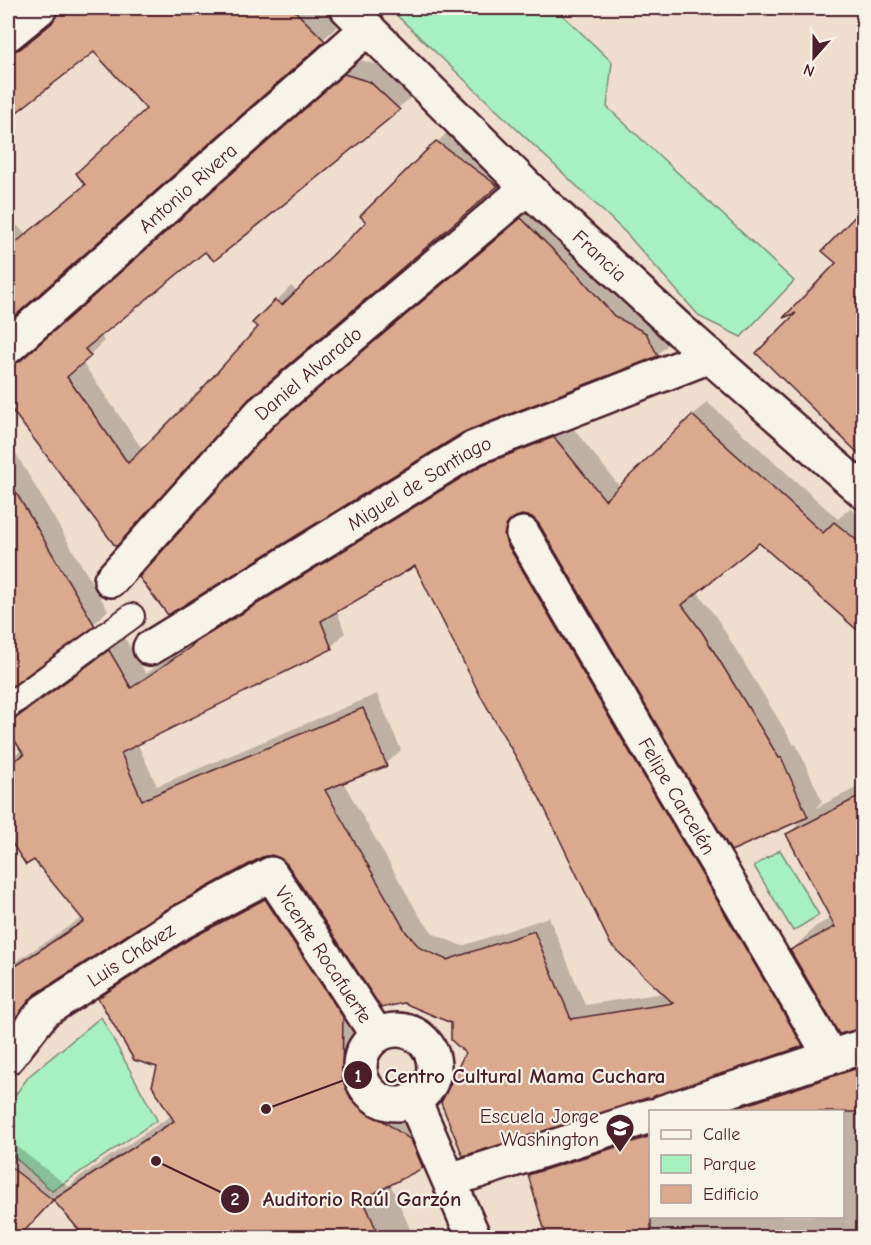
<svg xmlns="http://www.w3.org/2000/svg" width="871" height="1245" font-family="'Comic Neue',sans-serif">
<rect width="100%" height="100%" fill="#efddcd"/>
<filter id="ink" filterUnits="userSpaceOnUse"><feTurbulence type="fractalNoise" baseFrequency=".0167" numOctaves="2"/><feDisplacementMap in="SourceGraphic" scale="12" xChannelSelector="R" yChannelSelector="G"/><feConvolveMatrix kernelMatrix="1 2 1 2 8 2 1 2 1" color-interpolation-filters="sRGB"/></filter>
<g filter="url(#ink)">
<g fill="#a7f0bf" stroke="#788875" stroke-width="1.5">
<polygon points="389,8 555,8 612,62 607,107 794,281 741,337 700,317 625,232"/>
<polygon points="780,850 819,915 793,931 754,866"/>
<polygon points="101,1017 157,1120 52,1191 8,1151 8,1105 29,1076"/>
</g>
<g fill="#0003" fill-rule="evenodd">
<polygon points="60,8 321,8 339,25 8,320 8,215 25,234 86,183 148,108 94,50 8,116 8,31 26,38 36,34 59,14"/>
<polygon points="360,60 385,67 414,95 214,259 205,250 100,335 104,341 82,362 143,450 260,327 255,323 291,286 298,292 368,222 363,216 452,128 511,170 254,392 130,530 16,413 8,419 8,342 27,351 37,347"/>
<polygon points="533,207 593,268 625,305 657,322 668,344 657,355 287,415"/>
<path d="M707,402L838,519L850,508L864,520V632L759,541L697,591L716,617L794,745L796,744L822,801L816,808L864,784V1027L792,950L816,926L832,918L788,834L804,818L540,524L532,516L519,515L518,519L817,1031L802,1045L467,1053L453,1022L280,856H262L167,907L39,990L8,1029V967L83,917L34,858L27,863L8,834V758L23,750L8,727V709L33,703L124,637L146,674L207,630L499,451L569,423L620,487ZM416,564L541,798L664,993L585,1005L549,917L462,946L434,934L420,917L343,782L386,764L401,750L377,694L157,786L137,743L331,647L345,633L337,611Z"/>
<polygon points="8,440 108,610 94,624 9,686 8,697"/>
<polygon points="289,876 366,993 366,1053 375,1075 435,1116 446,1143 422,1167 390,1183 414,1238 88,1238 54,1199 17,1238 8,1238 8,1140 69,1187 79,1177 172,1115 158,1066 100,999 124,975"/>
<polygon points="864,1051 864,1238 549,1238 529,1175 554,1151 650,1120 650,1216 842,1216 842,1112 676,1112"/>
</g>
<g fill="#dba98e" stroke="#4a1f2b" stroke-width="1.5" fill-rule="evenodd">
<polygon points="58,8 292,8 325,41 8,322 8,249 85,185 76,173 146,109 94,52 8,119 8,52 20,49 52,23"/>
<polygon points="344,74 370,82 400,110 214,261 205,252 85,349 91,356 67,377 128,463 200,391 258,327 252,323 275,300 282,305 366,222 360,216 436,141 498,186 249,399 116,547 8,405 8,365 20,361"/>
<polygon points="864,207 864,459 756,353 796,313 783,318 836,263 822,251"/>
<polygon points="521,218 582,279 614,316 646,333 658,356 464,432 168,615 139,577 274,426"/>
<path d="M692,415L823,533L834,522L864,546V636L759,543L682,605L702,632L779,758L781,757L808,817L731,851L539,524L532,517L522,515L514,518L507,524L504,535L507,544L803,1046L652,1098L463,1156L441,1103L465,1053L451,1040V1023L404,1003L381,1008L287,864L272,855L262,857L169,908L34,995L8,1027V971L84,921L34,860L26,865L8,837V764L24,755L8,730V720L16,718L109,650L131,688L192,646L191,645L482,465L554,437L605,500ZM415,566L479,693L540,799L611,945L673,1003L571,1019L534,931L447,960L420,948L406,932L325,790L387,766L363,708L142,800L121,753L332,649L321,621Z"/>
<polygon points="8,479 95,626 8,689"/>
<polygon points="864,794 864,1028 839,1034 790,950 835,927 786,834"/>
<polygon points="265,899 343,1017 342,1078 351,1099 411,1140 423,1168 363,1199 380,1238 86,1238 53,1200 174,1121 152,1086 157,1067 134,1060 98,998 188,940"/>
<polygon points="864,1066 864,1112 725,1112"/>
<polygon points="651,1136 651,1238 547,1238 528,1175"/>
<polygon points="8,1165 53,1200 18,1238 8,1238"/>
</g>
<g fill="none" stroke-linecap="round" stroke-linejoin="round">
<g stroke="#4a1f2b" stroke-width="28">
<polyline id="service" points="8,706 132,616"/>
</g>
<g stroke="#4a1f2b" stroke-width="38">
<g id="minor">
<path id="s1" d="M347,8L538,198L681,331L864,492"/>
<polyline points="8,34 40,8"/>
<path id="s2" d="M8,347L368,28"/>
<path id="s3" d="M523,534L831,1057"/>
<path id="s4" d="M111,580L261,413L527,188"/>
<path id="s5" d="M150,648L474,448L710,356"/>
<circle cx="397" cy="1067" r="37"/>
<path id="s6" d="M8,1057L44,1011L178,924L271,874L377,1035"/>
<polyline points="414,1100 474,1238"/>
<polyline points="663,1112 864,1046"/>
<polyline points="450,1180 650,1116"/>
</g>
</g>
<use href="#service" stroke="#f7f3e8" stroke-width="24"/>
<use href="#minor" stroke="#f7f3e8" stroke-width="33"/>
</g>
</g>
<defs>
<g id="school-pin" transform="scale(1.5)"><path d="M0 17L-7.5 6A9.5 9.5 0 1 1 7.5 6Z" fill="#4a1f2b" stroke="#f7f3e8"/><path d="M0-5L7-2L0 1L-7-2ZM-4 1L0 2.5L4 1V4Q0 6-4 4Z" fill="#fff"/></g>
</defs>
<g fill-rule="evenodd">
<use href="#school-pin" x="620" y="1128"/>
</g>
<g text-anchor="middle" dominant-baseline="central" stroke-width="4.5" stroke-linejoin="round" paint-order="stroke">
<g font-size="20" fill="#4a1f2b" stroke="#f7f3e8">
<text stroke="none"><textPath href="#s2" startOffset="240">Antonio Rivera</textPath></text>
<text stroke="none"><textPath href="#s1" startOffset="354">Francia</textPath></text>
<text stroke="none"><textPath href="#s4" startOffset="286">Daniel Alvarado</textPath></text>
<text stroke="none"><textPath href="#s5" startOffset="316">Miguel de Santiago</textPath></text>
<text stroke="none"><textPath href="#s3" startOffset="304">Felipe Carcelén</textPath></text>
<text stroke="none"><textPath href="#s6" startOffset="162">Luis Chávez</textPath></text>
<text stroke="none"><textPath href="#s6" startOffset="420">Vicente Rocafuerte</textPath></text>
</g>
<g font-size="20" fill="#4a1f2b" stroke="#f7f3e8" text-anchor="end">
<text x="599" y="1116">Escuela Jorge<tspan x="599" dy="23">Washington</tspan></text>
</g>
</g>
<path fill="none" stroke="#4a1f2b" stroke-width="2" d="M266 1109L358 1075M156 1161L235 1199"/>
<g fill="#4a1f2b" stroke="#f7f3e8" stroke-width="2">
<circle cx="266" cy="1109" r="6"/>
<circle cx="156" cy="1161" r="6"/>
<circle cx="358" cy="1075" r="15"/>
<circle cx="235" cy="1199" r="15"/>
</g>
<g font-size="18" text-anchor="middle" font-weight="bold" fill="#fff">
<text x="358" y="1082">1</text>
<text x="235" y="1205">2</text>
</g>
<g font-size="21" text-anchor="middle" font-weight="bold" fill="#4a1f2b" stroke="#f7f3e8" stroke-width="4.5" stroke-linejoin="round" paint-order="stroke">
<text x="525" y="1083">Centro Cultural Mama Cuchara</text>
<text x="362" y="1206">Auditorio Raúl Garzón</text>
</g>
<rect width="871" height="1245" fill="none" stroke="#f7f3e8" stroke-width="30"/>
<rect x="15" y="15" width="841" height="1215" fill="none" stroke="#4a1f2b" stroke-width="2" filter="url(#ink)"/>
<rect x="649" y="1110" width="195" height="108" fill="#f7f3e8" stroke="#b29e9c" stroke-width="1.5"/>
<rect x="661" y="1130" width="30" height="9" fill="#f7f3e8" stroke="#b29e9c" stroke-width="1.5"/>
<text x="703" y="1140" font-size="18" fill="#4a1f2b">Calle</text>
<rect x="661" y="1155" width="30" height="18" fill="#a7f0bf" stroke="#b29e9c" stroke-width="1.5"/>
<text x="703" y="1170" font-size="18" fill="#4a1f2b">Parque</text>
<rect x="661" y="1185" width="30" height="18" fill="#dba98e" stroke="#b29e9c" stroke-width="1.5"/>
<text x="703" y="1200" font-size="18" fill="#4a1f2b">Edificio</text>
<g transform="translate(814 57) rotate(201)" stroke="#f7f3e8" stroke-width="4.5" paint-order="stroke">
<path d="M0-4.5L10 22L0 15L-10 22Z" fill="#4a1f2b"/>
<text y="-9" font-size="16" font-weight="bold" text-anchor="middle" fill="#4a1f2b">N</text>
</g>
</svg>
